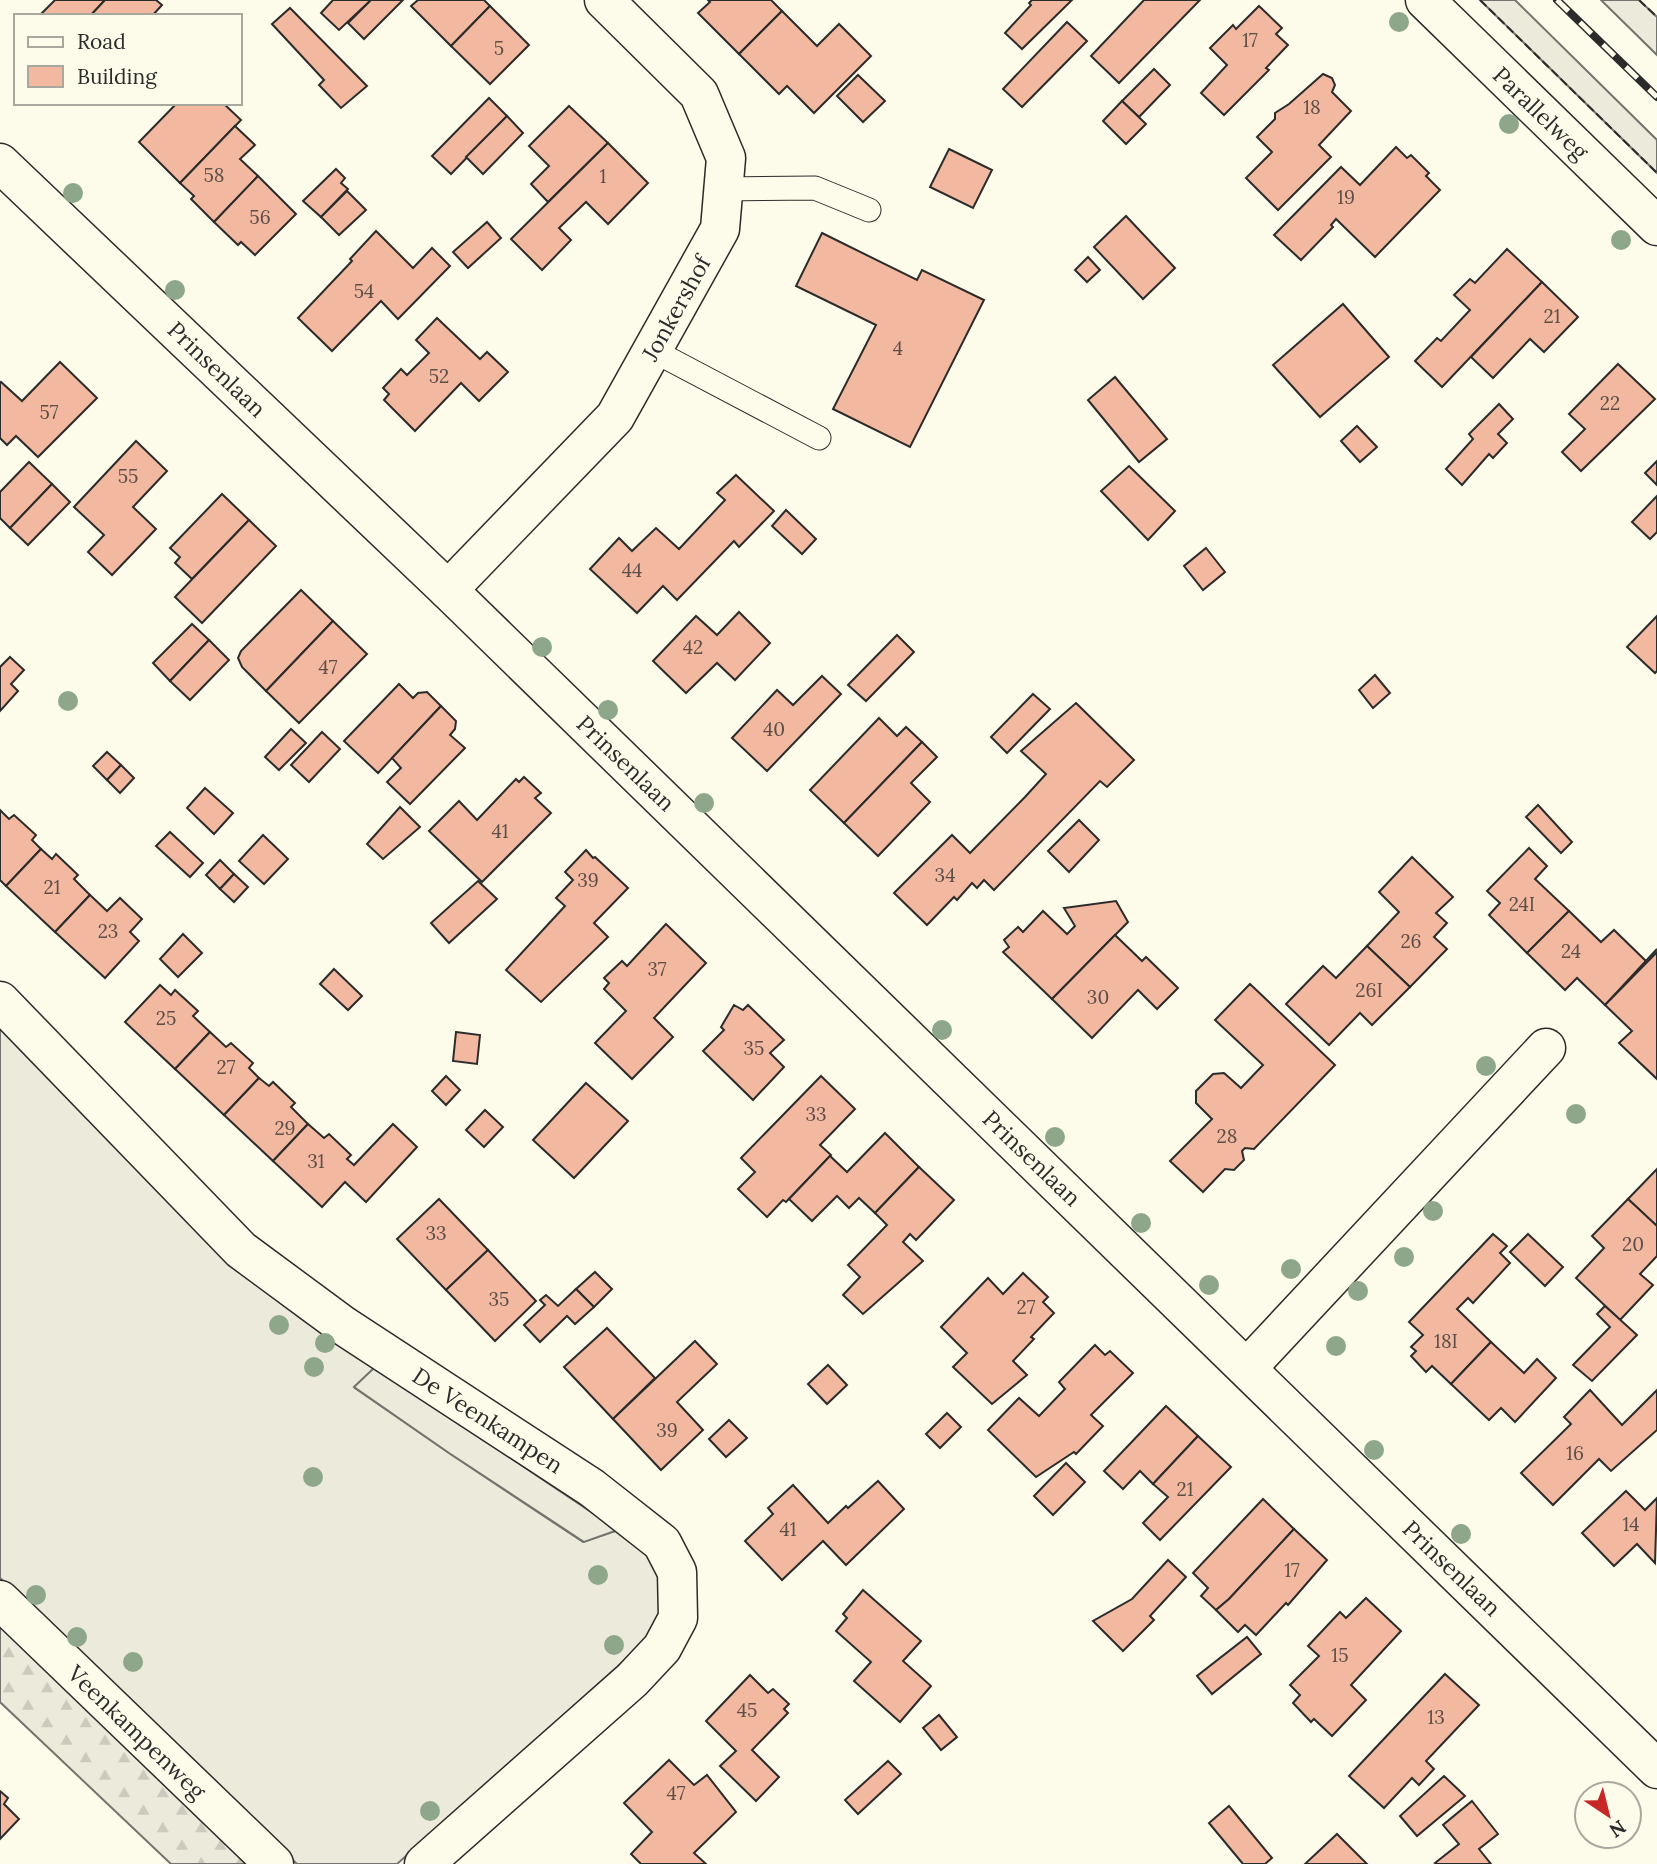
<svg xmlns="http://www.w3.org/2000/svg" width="1657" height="1864" font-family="Lora,serif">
<defs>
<pattern id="forest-firs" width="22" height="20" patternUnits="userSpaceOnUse" patternTransform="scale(1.75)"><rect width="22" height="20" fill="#ecebdb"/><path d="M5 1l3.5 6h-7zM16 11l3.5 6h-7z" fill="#cbcabc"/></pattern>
</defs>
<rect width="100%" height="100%" fill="#fdfbea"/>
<g fill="#ecebdb" stroke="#74746e" stroke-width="2">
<polygon points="1480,0 1515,0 1657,140 1657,173"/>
<polygon points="1601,0 1639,0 1657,17 1657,55"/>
<polygon points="0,1023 265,1291 303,1320 375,1367 355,1388 449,1453 583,1542 618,1530 653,1560 660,1579 659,1614 652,1631 637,1649 397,1864 297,1864 0,1578"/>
</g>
<polygon fill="url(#forest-firs)" stroke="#74746e" stroke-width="2" points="0,1621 247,1864 171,1864 0,1702"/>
<polygon fill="#eceadb" stroke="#74746e" stroke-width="2" points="375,1367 618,1530 584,1542 449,1453 354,1387"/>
<g fill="#f2b8a0" stroke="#2b2b2b" stroke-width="2">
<polygon points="55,0 105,0 90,16 39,16"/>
<polygon points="105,0 156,0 162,5 152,16 90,16"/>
<polygon points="333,0 371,0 339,30 321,13"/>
<polygon points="371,0 403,0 364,39 348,23"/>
<polygon points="418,0 484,0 490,6 451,46 411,6"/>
<polygon points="708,0 771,0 782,11 739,54 698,13 710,2"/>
<polygon points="1032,0 1072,0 1022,49 1005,33 1031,5 1029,3"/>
<polygon points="1144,0 1200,0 1119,83 1091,56"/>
<polygon points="490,6 529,45 490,84 451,46"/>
<polygon points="1259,6 1282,28 1276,34 1288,45 1266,68 1269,70 1224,115 1201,93 1227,65 1210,48 1233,25 1236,29"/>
<polygon points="290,8 367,86 341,108 319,85 324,80 272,24"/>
<polygon points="782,11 817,46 839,24 871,56 814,113 787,86 779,94 739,54"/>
<polygon points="1067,22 1087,41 1022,107 1003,89"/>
<polygon points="1154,69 1170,85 1139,117 1122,101"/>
<polygon points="1323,74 1332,78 1335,85 1332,92 1351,111 1319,145 1331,157 1278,210 1246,178 1272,152 1257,137 1275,119 1275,113 1289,104"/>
<polygon points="858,75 885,101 863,122 837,96"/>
<polygon points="489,98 507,116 451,174 432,156"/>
<polygon points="1122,101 1146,124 1126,144 1103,121"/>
<polygon points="177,103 223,103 241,120 180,183 139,142"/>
<polygon points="569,106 608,143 548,202 531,184 549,166 529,146"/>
<polygon points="507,116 523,133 483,174 466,157"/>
<polygon points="235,126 255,145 240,159 258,176 214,222 191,199 194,196 180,183"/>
<polygon points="608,143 648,183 608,224 586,202 559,228 571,240 542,270 511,239"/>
<polygon points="1396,147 1407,158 1411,155 1429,173 1426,176 1440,190 1375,257 1336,219 1331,225 1333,227 1301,260 1274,235 1341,167 1360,185"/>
<polygon points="949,149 992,170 973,208 930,187"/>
<polygon points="336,169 345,178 341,183 348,189 321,217 303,201"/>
<polygon points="258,176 296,214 255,255 241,242 238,245 214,222"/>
<polygon points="347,191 366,210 339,235 321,217"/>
<polygon points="1126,216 1175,268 1143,299 1094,247"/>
<polygon points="487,222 501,238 468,268 453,252"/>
<polygon points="376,231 413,268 432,248 450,266 398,319 381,301 332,351 298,318 352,261 350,259"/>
<polygon points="822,233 917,280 922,270 984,300 910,447 833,409 876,325 796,286"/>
<polygon points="1507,249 1542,282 1442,387 1415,361 1437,338 1441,341 1470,310 1454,295 1470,279 1475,283"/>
<polygon points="1088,257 1100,270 1087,282 1075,270"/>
<polygon points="1542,282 1578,317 1544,352 1530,339 1493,378 1471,357"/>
<polygon points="1343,304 1389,357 1320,417 1273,365"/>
<polygon points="437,318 480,359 487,352 508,372 479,401 461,383 415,431 384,400 389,394 383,388 401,369 407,375 429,353 416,340"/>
<polygon points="60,362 97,398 38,457 16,436 7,445 0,438 0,383 1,382 22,401"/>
<polygon points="1618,364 1655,399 1581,471 1562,452 1585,429 1569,414"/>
<polygon points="1115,377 1167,439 1139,462 1088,400"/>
<polygon points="1499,404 1513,419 1498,434 1507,443 1493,458 1489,454 1462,485 1446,469 1473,439 1469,434"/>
<polygon points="1357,426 1377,447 1360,462 1341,441"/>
<polygon points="136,441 167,471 133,507 156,529 112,575 88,552 104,535 74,507"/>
<polygon points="1657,461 1657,485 1645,473"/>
<polygon points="29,462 52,484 10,528 0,518 0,492"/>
<polygon points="1129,466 1175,511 1148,540 1101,491"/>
<polygon points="736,475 774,511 739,547 734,541 677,600 663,586 637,613 590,569 619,538 632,551 656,528 679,549 725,500 717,493"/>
<polygon points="52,484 70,502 28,545 10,528"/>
<polygon points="222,494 249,520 192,579 175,563 180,557 170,548"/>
<polygon points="1657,496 1657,532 1650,539 1632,522"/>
<polygon points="786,510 816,539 802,554 772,526"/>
<polygon points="249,520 276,546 202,623 175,597"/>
<polygon points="1206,548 1225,572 1203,590 1184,566"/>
<polygon points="301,590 333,621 266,691 242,667 238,658 241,651"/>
<polygon points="739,612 770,643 735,680 717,663 686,693 653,661 696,616 717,635"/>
<polygon points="1657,616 1657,671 1655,673 1627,647"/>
<polygon points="333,621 367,654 299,723 266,691"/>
<polygon points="192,624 209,640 170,681 153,663"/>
<polygon points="897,635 914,652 866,701 848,685"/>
<polygon points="209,640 229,660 190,700 170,681"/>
<polygon points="10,657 24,670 11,684 18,691 0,711 0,667"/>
<polygon points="1375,675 1390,693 1373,708 1359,690"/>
<polygon points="822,676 841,694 767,771 732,738 777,690 793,705"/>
<polygon points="399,684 413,698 418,693 427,692 441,706 378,773 344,741"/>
<polygon points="1033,694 1050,709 1007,753 991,737"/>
<polygon points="1076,703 1134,760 1107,787 1100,781 994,890 984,880 977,888 972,883 957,900 954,897 927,925 894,893 952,835 970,853 1025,797 1046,774 1021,751"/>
<polygon points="441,706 456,721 455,729 450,735 465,748 410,804 387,782 401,768 392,758"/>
<polygon points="879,718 897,736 906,727 922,742 844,823 810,790"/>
<polygon points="291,729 306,743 279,770 265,757"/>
<polygon points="322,732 340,749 309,782 291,765"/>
<polygon points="922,742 937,757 911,783 930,802 878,856 844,823"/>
<polygon points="107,752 121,765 107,780 93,766"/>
<polygon points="121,765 134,778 120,793 107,780"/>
<polygon points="524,777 541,793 535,798 551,813 482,882 429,831 459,801 477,820 516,779 519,782"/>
<polygon points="205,788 233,813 214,834 187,808"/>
<polygon points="1538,805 1572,842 1561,853 1526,817"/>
<polygon points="400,807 420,827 383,859 367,844"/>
<polygon points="0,810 9,819 14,815 36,835 32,840 41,849 6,886 0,880"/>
<polygon points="1079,820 1099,840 1069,872 1048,851"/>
<polygon points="170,832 203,863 190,877 156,846"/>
<polygon points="263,835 288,859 264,884 239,861"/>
<polygon points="1529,848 1547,866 1535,879 1569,911 1527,953 1489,915 1500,903 1487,891"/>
<polygon points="41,849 52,859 56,854 78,875 74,879 90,895 55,932 6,886"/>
<polygon points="586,850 593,858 595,857 628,888 594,923 608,937 541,1002 506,970 565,906 556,898 573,880 565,872"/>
<polygon points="1412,857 1453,897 1436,913 1447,923 1434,937 1447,949 1410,987 1367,946 1399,912 1379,892"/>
<polygon points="220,860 234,874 220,889 206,875"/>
<polygon points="234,874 248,887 234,902 220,889"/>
<polygon points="478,881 497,899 449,943 431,923"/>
<polygon points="90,895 107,911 120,898 142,919 130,932 139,941 105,978 55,932"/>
<polygon points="1116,901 1128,922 1052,999 1003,952 1009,947 1004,940 1018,927 1023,932 1043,911 1067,934 1075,926 1064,908"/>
<polygon points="1569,911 1601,942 1614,930 1646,961 1657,949 1605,1005 1577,978 1565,990 1527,953"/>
<polygon points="666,924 706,963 654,1018 673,1037 632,1079 595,1043 626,1011 604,989 609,983 604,978 622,961 627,966"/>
<polygon points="183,934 202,953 178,977 160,959"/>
<polygon points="1115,935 1142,961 1146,957 1178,988 1157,1009 1138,990 1092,1038 1052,999"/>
<polygon points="1367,946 1410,987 1372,1025 1360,1013 1329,1045 1286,1004 1323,966 1336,978"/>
<polygon points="1657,952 1657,1079 1619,1043 1632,1031 1605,1005"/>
<polygon points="334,969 362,996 348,1010 320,984"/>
<polygon points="1250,984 1335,1065 1254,1149 1245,1148 1242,1151 1244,1160 1234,1170 1225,1169 1203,1192 1170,1161 1212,1119 1196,1103 1196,1091 1213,1074 1224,1073 1241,1088 1263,1065 1215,1020"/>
<polygon points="160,985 171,995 175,990 198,1011 193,1016 210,1032 175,1069 125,1022"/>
<polygon points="734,1005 743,1010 748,1005 784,1040 770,1053 784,1067 753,1100 703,1051 724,1030 721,1027"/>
<polygon points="210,1032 226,1047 231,1043 253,1063 249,1068 259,1078 224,1115 175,1069"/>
<polygon points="456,1032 480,1035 477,1064 453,1061"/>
<polygon points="446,1076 460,1090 446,1105 432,1091"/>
<polygon points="821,1076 855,1109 820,1145 831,1155 786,1202 783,1200 767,1217 738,1189 755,1172 741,1158"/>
<polygon points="259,1078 269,1086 273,1082 295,1103 291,1107 308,1124 273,1161 224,1115"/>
<polygon points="586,1083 628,1121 574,1178 533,1140"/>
<polygon points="485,1110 503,1127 484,1147 466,1130"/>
<polygon points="308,1124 324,1138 329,1134 351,1155 347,1159 354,1165 393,1124 417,1147 366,1202 345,1182 322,1207 273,1161"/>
<polygon points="885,1133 919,1167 875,1213 859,1198 849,1208 837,1196 812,1221 789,1199 830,1156 847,1172"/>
<polygon points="919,1167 954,1200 916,1240 910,1234 903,1242 923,1261 863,1314 843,1295 860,1277 848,1265 887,1225 875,1213"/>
<polygon points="1657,1169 1657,1226 1628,1199"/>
<polygon points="439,1199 488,1250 446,1290 397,1239"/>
<polygon points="1628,1199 1657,1226 1657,1256 1640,1274 1653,1285 1620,1320 1576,1278 1604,1248 1592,1236"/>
<polygon points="1493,1234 1507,1246 1500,1253 1510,1263 1473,1303 1468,1298 1457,1309 1491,1342 1451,1384 1432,1366 1426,1372 1411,1356 1416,1351 1411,1347 1423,1335 1409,1322"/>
<polygon points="1528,1234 1563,1267 1545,1286 1510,1252"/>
<polygon points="488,1250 536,1301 495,1341 446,1290"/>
<polygon points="595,1272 612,1289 594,1307 576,1289"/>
<polygon points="1023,1273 1048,1297 1043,1302 1054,1313 1031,1337 1034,1339 1013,1361 1027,1375 992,1404 953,1367 967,1353 941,1327 988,1278 1003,1294"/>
<polygon points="576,1289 594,1307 575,1324 567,1316 540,1342 524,1325 545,1305 540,1300 546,1295 558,1306"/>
<polygon points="1605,1306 1637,1335 1592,1381 1573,1365 1610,1327 1597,1314"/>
<polygon points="607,1328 655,1378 613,1419 564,1367"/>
<polygon points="695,1341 717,1364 677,1402 703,1430 661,1470 613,1419"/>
<polygon points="1491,1342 1524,1373 1537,1359 1556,1378 1515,1422 1501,1408 1489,1420 1451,1384"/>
<polygon points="1095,1345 1105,1355 1110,1351 1133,1373 1091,1415 1103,1426 1076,1454 1074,1452 1036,1477 988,1430 1019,1398 1039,1416 1065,1389 1059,1382"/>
<polygon points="828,1365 847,1385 827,1404 808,1384"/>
<polygon points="1590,1390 1622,1425 1657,1390 1657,1430 1611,1471 1599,1459 1553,1505 1521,1473 1571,1424 1564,1417"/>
<polygon points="1166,1406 1198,1436 1153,1484 1140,1471 1123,1489 1104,1471"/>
<polygon points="947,1413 961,1427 940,1448 926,1434"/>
<polygon points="729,1420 747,1438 726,1457 709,1439"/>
<polygon points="1198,1436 1231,1467 1160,1540 1143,1523 1168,1497 1153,1484"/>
<polygon points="1066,1463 1085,1482 1053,1515 1034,1496"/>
<polygon points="878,1481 904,1509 846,1565 823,1541 782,1580 745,1541 773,1514 768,1508 793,1485 828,1523 846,1506 848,1508"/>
<polygon points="1626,1491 1645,1510 1657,1498 1655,1563 1637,1544 1614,1566 1582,1533"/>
<polygon points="1263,1499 1294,1529 1229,1599 1216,1610 1201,1596 1208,1588 1193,1573"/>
<polygon points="1294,1529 1327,1560 1288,1605 1286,1603 1256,1635 1245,1625 1238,1632 1216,1610 1229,1599"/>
<polygon points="1168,1560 1186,1577 1150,1616 1154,1620 1123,1651 1093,1621 1132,1599"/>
<polygon points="863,1590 921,1641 903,1661 931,1686 900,1722 854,1681 871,1662 836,1631 847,1618 843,1614"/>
<polygon points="1366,1598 1401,1631 1351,1685 1366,1700 1332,1736 1314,1719 1311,1722 1293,1703 1300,1695 1290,1685 1319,1656 1308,1646 1340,1612 1346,1618"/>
<polygon points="1247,1637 1261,1654 1212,1694 1197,1676"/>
<polygon points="1445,1674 1479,1705 1426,1761 1434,1769 1419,1785 1412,1778 1384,1808 1349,1776"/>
<polygon points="750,1675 768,1693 773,1689 789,1704 784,1709 788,1713 752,1750 779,1777 756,1801 720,1766 736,1751 706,1721"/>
<polygon points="939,1715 957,1737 941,1750 923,1728"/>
<polygon points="669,1760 694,1785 707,1775 736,1812 694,1853 706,1864 641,1864 631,1854 652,1832 624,1803"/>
<polygon points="888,1761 901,1774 858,1814 845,1800"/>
<polygon points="1444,1776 1465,1796 1417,1836 1400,1816"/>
<polygon points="0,1791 8,1798 4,1804 19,1819 0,1839"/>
<polygon points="1472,1801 1498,1834 1479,1849 1491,1864 1437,1864 1435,1863 1459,1844 1443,1825"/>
<polygon points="1229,1806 1272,1858 1265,1864 1243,1864 1209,1823"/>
<polygon points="1337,1834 1367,1864 1305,1864"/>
</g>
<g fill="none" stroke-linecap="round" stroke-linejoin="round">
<g stroke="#2b2b2b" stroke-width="25">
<g id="service">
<polyline points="723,189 815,188 869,210"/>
<polyline points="652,350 819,438"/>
</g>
</g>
<g stroke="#2b2b2b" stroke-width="41">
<g id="minor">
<polyline points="1425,0 1657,226"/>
<polyline points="0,163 448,590 1657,1769"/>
<polyline points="448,590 615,417 720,229 726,158 699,94 604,0"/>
<polyline points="0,1001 241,1250 344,1326 592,1488 662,1543 677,1572 678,1618 662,1648 632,1680 424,1864"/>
<polyline points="1247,1368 1546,1048"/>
<polyline points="0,1600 274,1864"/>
</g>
</g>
<use href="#service" stroke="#fdfbea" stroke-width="23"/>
<use href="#minor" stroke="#fdfbea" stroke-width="38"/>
<g stroke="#2b2b2b" stroke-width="8">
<polyline id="rail" points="1557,0 1657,97"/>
</g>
<use href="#rail" stroke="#fdfbea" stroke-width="5" stroke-dasharray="16" stroke-linecap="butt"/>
<g stroke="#2b2b2b" stroke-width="2" stroke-dasharray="9 3.5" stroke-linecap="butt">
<polyline points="1480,0 1657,173"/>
<polyline points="1639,0 1657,17"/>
</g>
</g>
<g fill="#8ea78a">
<circle cx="1399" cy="22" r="10"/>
<circle cx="1509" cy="124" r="10"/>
<circle cx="73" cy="193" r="10"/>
<circle cx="1621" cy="240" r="10"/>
<circle cx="175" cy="290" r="10"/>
<circle cx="542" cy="647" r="10"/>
<circle cx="68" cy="701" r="10"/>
<circle cx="608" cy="710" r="10"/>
<circle cx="704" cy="803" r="10"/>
<circle cx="942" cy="1030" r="10"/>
<circle cx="1486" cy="1066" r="10"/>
<circle cx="1576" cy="1114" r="10"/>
<circle cx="1055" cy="1137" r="10"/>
<circle cx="1433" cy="1211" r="10"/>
<circle cx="1141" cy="1223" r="10"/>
<circle cx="1404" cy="1257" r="10"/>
<circle cx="1291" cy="1269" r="10"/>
<circle cx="1209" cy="1285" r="10"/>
<circle cx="1358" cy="1291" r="10"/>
<circle cx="279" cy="1325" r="10"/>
<circle cx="325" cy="1343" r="10"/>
<circle cx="1336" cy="1346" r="10"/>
<circle cx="314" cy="1367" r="10"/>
<circle cx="1374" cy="1450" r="10"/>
<circle cx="313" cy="1477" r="10"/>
<circle cx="1461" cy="1534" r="10"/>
<circle cx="598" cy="1575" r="10"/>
<circle cx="36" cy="1595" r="10"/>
<circle cx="77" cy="1637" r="10"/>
<circle cx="614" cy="1645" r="10"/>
<circle cx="133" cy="1662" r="10"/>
<circle cx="430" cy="1811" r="10"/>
</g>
<g text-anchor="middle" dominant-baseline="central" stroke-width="5" stroke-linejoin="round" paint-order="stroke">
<g font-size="19" fill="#5d4e48">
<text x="1250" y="40">17</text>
<text x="499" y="48">5</text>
<text x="1312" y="107">18</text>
<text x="214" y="175">58</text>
<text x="603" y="176">1</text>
<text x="1346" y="197">19</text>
<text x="260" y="217">56</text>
<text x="364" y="291">54</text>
<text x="1552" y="316">21</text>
<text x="898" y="348">4</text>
<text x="439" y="376">52</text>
<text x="1610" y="403">22</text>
<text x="49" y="412">57</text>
<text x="128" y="476">55</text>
<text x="632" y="570">44</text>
<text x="693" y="647">42</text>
<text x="328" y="667">47</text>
<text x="774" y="729">40</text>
<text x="500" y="831">41</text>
<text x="945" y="875">34</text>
<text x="588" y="880">39</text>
<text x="52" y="887">21</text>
<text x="1522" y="904">24I</text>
<text x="108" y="931">23</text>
<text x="1411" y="941">26</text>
<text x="1571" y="951">24</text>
<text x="657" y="969">37</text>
<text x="1369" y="990">26I</text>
<text x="1098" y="997">30</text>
<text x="166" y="1018">25</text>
<text x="754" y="1048">35</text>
<text x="226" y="1067">27</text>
<text x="816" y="1114">33</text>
<text x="285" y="1128">29</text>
<text x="1227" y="1136">28</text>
<text x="316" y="1161">31</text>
<text x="436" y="1233">33</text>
<text x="1633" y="1244">20</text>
<text x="499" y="1299">35</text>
<text x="1026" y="1307">27</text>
<text x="1446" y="1341">18I</text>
<text x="667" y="1430">39</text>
<text x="1575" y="1453">16</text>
<text x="1185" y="1489">21</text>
<text x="1631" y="1524">14</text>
<text x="788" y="1529">41</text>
<text x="1292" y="1570">17</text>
<text x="1340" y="1655">15</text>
<text x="747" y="1710">45</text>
<text x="1436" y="1717">13</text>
<text x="676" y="1793">47</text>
</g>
<g font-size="23" fill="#2b2b2b" stroke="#fdfbea">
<text transform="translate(1541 113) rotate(44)">Parallelweg</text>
<text transform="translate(676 308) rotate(-61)">Jonkershof</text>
<text transform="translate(217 369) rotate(44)">Prinsenlaan</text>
<text transform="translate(626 763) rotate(44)">Prinsenlaan</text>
<text transform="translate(1032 1158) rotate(44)">Prinsenlaan</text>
<text transform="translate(488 1420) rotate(33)">De Veenkampen</text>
<text transform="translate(1452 1568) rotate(44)">Prinsenlaan</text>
<text transform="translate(137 1732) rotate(44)">Veenkampenweg</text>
</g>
</g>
<rect x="14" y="14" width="228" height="91" fill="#fdfbea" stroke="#a9a89e" stroke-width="2"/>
<rect x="28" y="37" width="35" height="10" fill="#fdfbea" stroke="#a9a89e" stroke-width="2"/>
<text x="77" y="49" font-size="21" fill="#2b2b2b">Road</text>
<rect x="28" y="66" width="35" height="21" fill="#f2b8a0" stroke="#a9a89e" stroke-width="2"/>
<text x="77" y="84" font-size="21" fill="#2b2b2b">Building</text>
<g transform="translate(1608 1815) rotate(145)"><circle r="33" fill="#fdfbea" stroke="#a9a89e" stroke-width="2"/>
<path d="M0-5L12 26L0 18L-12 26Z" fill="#c62828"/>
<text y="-10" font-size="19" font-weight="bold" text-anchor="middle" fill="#2b2b2b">N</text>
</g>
</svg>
